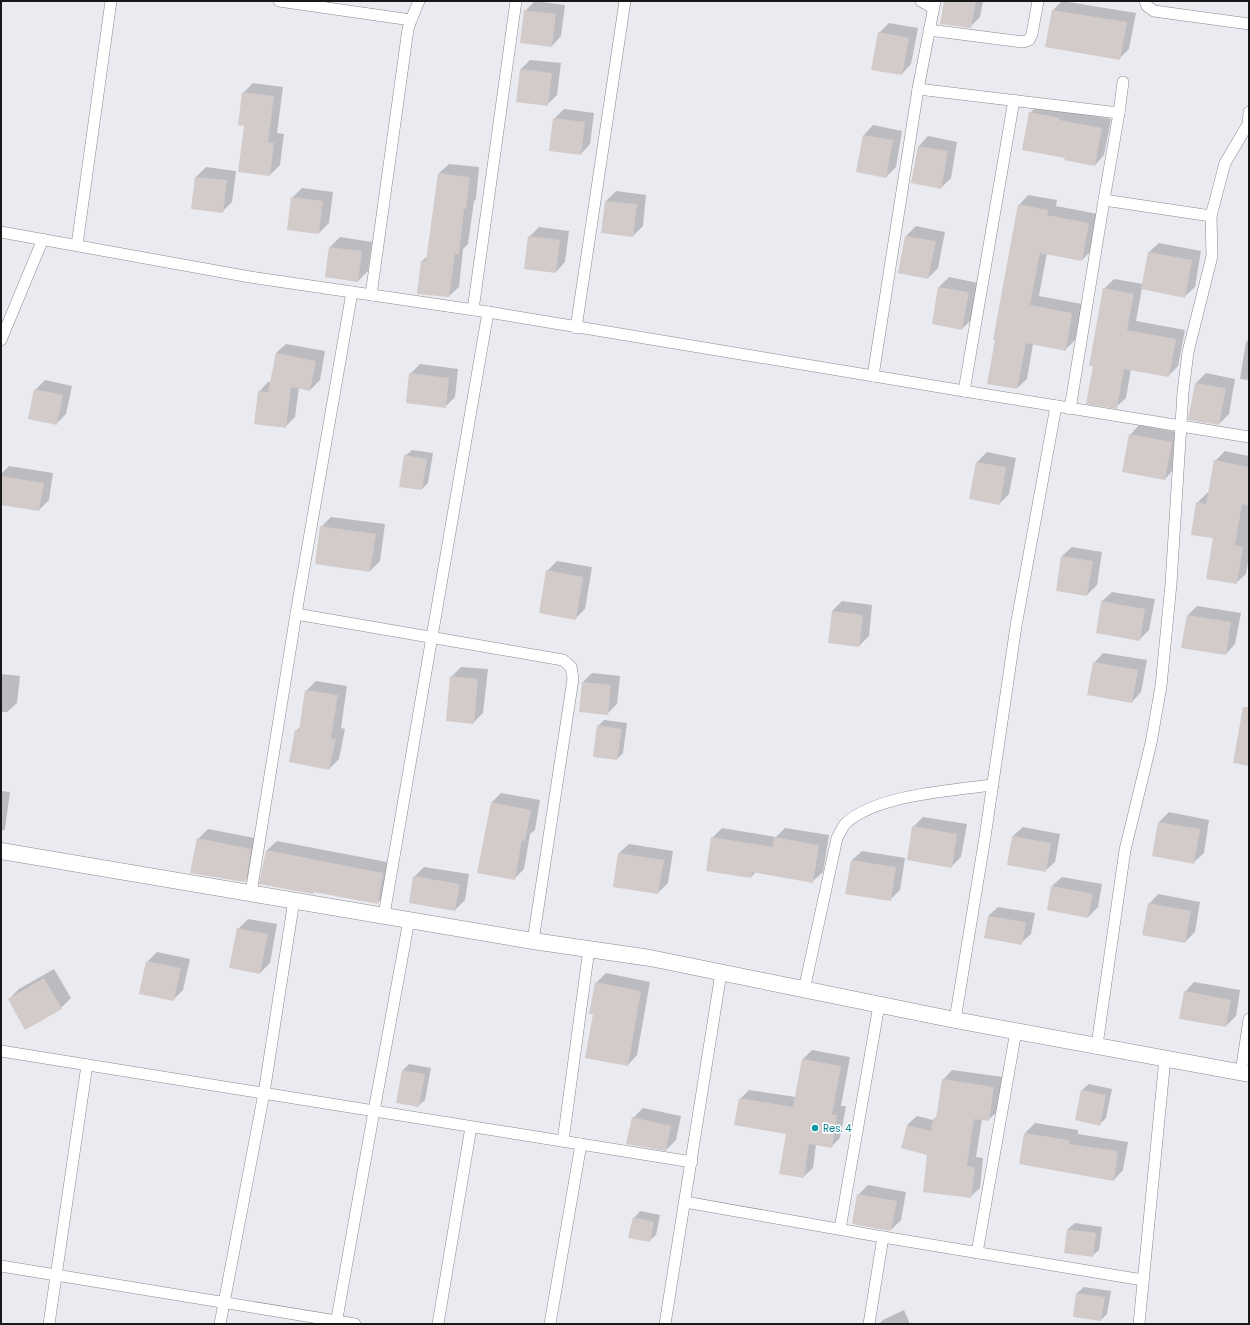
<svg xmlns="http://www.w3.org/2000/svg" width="1250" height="1325" font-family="Poppins,sans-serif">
<rect width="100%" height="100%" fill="#eaeaf1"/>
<g fill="#0003">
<polygon points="535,1 565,5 561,36 552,46 525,11"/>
<polygon points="945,1 983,1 980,17 970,27"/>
<polygon points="1062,1 1136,13 1129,49 1119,59 1053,10"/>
<polygon points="889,23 918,28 911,64 902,74 879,33"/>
<polygon points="530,60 561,63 557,95 547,105 521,69"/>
<polygon points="253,83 283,87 277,133 284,134 280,165 270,175 245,125 243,93"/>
<polygon points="1040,103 1068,111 1111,119 1104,155 1095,165 1066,157 1030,113"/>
<polygon points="564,109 594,113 590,144 581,154 554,119"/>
<polygon points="873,125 902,131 896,167 886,177 857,171 864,135"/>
<polygon points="928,136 957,142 951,178 941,188 912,182 919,146"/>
<polygon points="449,164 479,167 476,199 474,201 468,244 463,249 459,287 449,296 422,261 428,256 439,173"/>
<polygon points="206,167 236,171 232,202 222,212 192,208 196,177"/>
<polygon points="302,188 333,192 329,223 319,233 292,198"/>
<polygon points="616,191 646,195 643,226 633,236 602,232 606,201"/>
<polygon points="1028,195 1057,200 1056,206 1098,214 1092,250 1082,260 1047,253 1039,296 1082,304 1075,340 1065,350 1033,344 1027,379 1017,388 1019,205"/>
<polygon points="916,226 945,232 938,268 928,278 899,272 906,236"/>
<polygon points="539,227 569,231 565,262 556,272 529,237"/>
<polygon points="340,237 372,242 368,271 358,281 326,276 330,247"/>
<polygon points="1159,243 1201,251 1195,287 1185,296 1142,288 1136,321 1185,330 1178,366 1168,376 1131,369 1126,398 1116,407 1094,366 1104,289 1114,279 1143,284 1149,252"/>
<polygon points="949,277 978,283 972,319 962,329 933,323 939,287"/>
<polygon points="1249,339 1249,380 1240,379 1246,342"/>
<polygon points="286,344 325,351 320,380 310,390 299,387 295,417 285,427 259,392 268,382 271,382 276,353"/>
<polygon points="420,364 458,369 455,397 445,407 410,374"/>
<polygon points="1206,373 1235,379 1229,414 1219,424 1190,419 1196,383"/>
<polygon points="45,380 72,386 66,414 56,424 35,390"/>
<polygon points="1139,425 1181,433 1174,469 1165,479 1130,435"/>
<polygon points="412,450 433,453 428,483 422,489 405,456"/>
<polygon points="1225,451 1249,456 1249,557 1246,574 1236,583 1197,503 1207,493 1209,493 1215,461"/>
<polygon points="987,452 1016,458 1009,494 999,504 977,462"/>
<polygon points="9,466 53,473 49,500 39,510 1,504 1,474"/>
<polygon points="331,517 385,524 380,561 370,571 321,527"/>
<polygon points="1072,547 1102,552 1097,585 1087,595 1062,556"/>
<polygon points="557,561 592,567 585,609 575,619 547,571"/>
<polygon points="1112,592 1155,599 1149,630 1139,640 1102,601"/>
<polygon points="842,601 872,605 869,636 859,646 832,611"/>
<polygon points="1197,606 1241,613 1235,644 1226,654 1188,615"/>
<polygon points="1103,653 1147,660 1141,692 1132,702 1094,663"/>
<polygon points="461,667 488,669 483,713 473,723 451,677"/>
<polygon points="592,673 620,676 617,704 607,714 582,683"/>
<polygon points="1,674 20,676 17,703 7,712 1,712"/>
<polygon points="316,681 347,686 341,728 345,729 339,759 329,769 296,731 301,726 306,691"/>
<polygon points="604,720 627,723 623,753 617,759 598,726"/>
<polygon points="1,791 10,792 5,829 1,832"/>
<polygon points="501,793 540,800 535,830 530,834 524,869 514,879 492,802"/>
<polygon points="1169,812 1209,820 1204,853 1194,862 1153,855 1159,822"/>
<polygon points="923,817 967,824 961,857 952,866 913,827"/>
<polygon points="1023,827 1060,834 1055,862 1045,871 1013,836"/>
<polygon points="722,828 776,837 785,828 829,835 823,872 813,881 756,872 751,877 712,838"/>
<polygon points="208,829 260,839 255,871 245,880 198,839"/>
<polygon points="277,841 392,863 387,893 377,903 315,891 313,893 267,850"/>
<polygon points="629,844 673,851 668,883 658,893 619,853"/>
<polygon points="862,851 905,858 900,890 890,900 852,860"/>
<polygon points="424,867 469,874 465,900 455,910 414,877"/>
<polygon points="1062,877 1102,884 1098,907 1088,917 1052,886"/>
<polygon points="1158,894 1200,902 1195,932 1185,942 1149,904"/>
<polygon points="998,907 1035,913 1031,934 1021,943 988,916"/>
<polygon points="248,919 277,924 270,963 260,973 238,929"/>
<polygon points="157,952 190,959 183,990 173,1000 147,962"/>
<polygon points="54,969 71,998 61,1008 9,999 19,989"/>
<polygon points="606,973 650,982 637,1055 628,1065 594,1013 596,983"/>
<polygon points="1194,982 1240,990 1236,1016 1226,1026 1185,992"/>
<polygon points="812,1050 850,1057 841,1106 846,1106 840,1138 831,1147 816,1144 813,1168 803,1177 787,1133 740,1099 749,1090 796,1097 803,1059"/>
<polygon points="409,1064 431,1068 425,1100 418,1106 403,1070"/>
<polygon points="952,1070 1003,1077 998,1111 988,1120 982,1119 976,1157 983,1158 980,1188 970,1197 928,1154 907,1125 917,1116 933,1120 938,1115 943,1080"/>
<polygon points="1089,1084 1112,1089 1106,1118 1099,1125 1082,1090"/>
<polygon points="643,1108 681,1116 676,1140 666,1150 633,1118"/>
<polygon points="1035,1123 1078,1130 1078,1134 1128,1142 1123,1170 1114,1180 1025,1133"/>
<polygon points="868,1185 906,1192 901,1220 891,1230 858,1195"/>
<polygon points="640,1211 660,1215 656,1235 649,1241 634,1218"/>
<polygon points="1075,1223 1102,1227 1099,1250 1092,1256 1068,1229"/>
<polygon points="1084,1287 1111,1291 1107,1314 1101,1320 1074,1316 1077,1293"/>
<polygon points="904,1310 910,1324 879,1324 883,1320"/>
</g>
<g fill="#d3cbca">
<polygon points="944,1 976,1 971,28 940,24"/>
<polygon points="524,10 556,14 552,47 520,43"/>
<polygon points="1052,10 1127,22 1120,60 1045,47"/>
<polygon points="878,32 909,38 902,75 871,70"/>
<polygon points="520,69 552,73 548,106 516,102"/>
<polygon points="242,92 274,96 268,142 274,143 270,176 238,172 244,126 238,125"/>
<polygon points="1029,112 1060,118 1059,120 1102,128 1095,166 1064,160 1065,158 1022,150"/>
<polygon points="553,118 585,122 581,155 549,151"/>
<polygon points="863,135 893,140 886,178 856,172"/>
<polygon points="918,146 948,151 941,189 911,183"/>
<polygon points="438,173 470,177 466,209 464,209 459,254 455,254 449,297 417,294 421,261 426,261"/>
<polygon points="195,177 227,180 223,213 191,209"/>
<polygon points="291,197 323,201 319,234 287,230"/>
<polygon points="605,201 637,204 633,237 601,233"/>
<polygon points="1018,204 1048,210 1047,215 1089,223 1082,261 1040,253 1030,305 1072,313 1066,351 1026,343 1017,389 987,384 995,340 993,340"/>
<polygon points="528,236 560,240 556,273 524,269"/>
<polygon points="905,236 936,241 928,279 898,273"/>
<polygon points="329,247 362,251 358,282 325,277"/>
<polygon points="1148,252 1192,260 1185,298 1141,289"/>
<polygon points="938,287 969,292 962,330 932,324"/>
<polygon points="1103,288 1134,294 1127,330 1176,339 1169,377 1124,369 1117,409 1086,404 1093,366 1089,366"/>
<polygon points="276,353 316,361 310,391 291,387 286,428 254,424 258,391 268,392"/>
<polygon points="409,373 449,378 446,408 406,403"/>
<polygon points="1195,383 1226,388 1219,425 1188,420"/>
<polygon points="34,389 63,395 57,425 28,419"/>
<polygon points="1129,434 1172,442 1165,480 1122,472"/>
<polygon points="404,455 427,459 422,490 399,487"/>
<polygon points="1214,460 1249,467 1249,506 1242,504 1235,545 1243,547 1237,584 1206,579 1213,538 1191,535 1196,502 1206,504"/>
<polygon points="976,462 1006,467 1000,505 969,499"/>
<polygon points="1,476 44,483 39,511 1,505"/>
<polygon points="320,526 376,534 370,572 315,564"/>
<polygon points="1061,556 1093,561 1087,596 1056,591"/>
<polygon points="546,570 583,577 576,620 539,613"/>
<polygon points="1101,601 1145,609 1140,641 1096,633"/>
<polygon points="832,611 863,615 859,647 828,643"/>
<polygon points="1187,615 1231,622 1226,655 1181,648"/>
<polygon points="1093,662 1138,670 1132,703 1087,695"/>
<polygon points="450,676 478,679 474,724 446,721"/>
<polygon points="582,682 611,685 608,715 579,712"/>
<polygon points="305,690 338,695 331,738 336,739 329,770 289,762 295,730 299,731"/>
<polygon points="1243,707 1249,707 1249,766 1233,763"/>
<polygon points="597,725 622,729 617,760 593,757"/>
<polygon points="491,802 531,810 525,841 522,840 515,880 477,873"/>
<polygon points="1158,822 1200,829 1194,864 1152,856"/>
<polygon points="912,826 957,834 952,868 907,860"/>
<polygon points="1012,836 1051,843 1046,872 1007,865"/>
<polygon points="711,837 773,847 774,837 819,845 813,883 752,872 751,878 706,871"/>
<polygon points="197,838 251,849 246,882 244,881 244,882 190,873"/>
<polygon points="266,850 383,873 378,904 314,892 313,894 259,884"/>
<polygon points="618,853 664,860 658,894 613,887"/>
<polygon points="851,860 896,867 891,901 845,894"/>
<polygon points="413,876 460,884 455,911 409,903"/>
<polygon points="1051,886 1093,894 1088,918 1047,910"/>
<polygon points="1148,903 1191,911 1185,943 1142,935"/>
<polygon points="988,916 1026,922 1022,945 984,938"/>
<polygon points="237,928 268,934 260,974 229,968"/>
<polygon points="146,961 181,968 174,1001 139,994"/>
<polygon points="44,978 62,1009 25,1030 8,999"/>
<polygon points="595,982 641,991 628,1066 585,1058 593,1014 589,1014"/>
<polygon points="1184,991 1231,1000 1226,1027 1179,1019"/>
<polygon points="802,1059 841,1066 832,1115 837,1115 832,1148 809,1144 804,1178 779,1174 786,1134 734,1125 739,1098 793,1107"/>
<polygon points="402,1070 425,1074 419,1107 396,1103"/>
<polygon points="942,1079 994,1087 989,1121 974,1119 967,1166 975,1167 971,1198 923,1192 927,1155 901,1148 907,1125 931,1131 933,1119 936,1119"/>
<polygon points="1081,1090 1106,1095 1100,1126 1075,1120"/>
<polygon points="632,1117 671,1126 666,1151 626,1144"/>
<polygon points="1024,1133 1069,1140 1069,1144 1118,1151 1114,1181 1019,1164"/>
<polygon points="857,1194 897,1201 891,1231 852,1224"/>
<polygon points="633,1217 654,1222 650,1242 628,1238"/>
<polygon points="1067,1229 1096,1233 1093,1257 1064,1253"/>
<polygon points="1076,1293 1105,1297 1101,1321 1073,1317"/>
</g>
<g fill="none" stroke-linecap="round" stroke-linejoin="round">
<g stroke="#89888f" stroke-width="12">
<g id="street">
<polyline points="279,1 411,20"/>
<polyline points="921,1 933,8"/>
<polyline points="1145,1 1147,6 1154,11 1249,24"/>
<polyline points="929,30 1023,42 1029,40 1032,34 1038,1"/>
<polyline points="918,89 1119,113"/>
<polyline points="1104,200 1211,216"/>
<polyline points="1,232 250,277 488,312 964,391 1249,437"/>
<polyline points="77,245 111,1"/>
<polyline points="371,295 408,29 411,20 419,1"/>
<polyline points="473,310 516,1"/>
<polyline points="576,328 625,1"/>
<polyline points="1,340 43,239"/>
<polyline points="873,376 918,89 935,1"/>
<polyline points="964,391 1014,100"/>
<polyline points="1070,409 1104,200 1119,113 1123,82"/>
<polyline points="296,614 563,660 571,667 573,679 533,941"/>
<polyline points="251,893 296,614 352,292"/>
<polyline points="384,915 488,312"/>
<path d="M804,990L837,838C840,833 842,828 845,824C875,795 953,790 993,785"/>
<polyline points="955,1020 985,837 1016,626 1056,406"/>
<polyline points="1097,1045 1125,850 1151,743 1161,686 1171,584 1183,392 1188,352 1212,256 1211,216 1225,163 1248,124 1249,112"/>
<polyline points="1,1051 692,1162"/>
<polyline points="1241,1073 1249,1019"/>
<polyline points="563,1141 589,949"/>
<polyline points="685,1202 883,1237 1143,1280"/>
<polyline points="840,1229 879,1005"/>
<polyline points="977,1253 1016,1031"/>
<polyline points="1,1266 355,1324"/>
<polyline points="49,1324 87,1065"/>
<polyline points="220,1324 264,1093 294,900"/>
<polyline points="336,1324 374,1111 409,920"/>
<polyline points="438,1324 471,1127"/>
<polyline points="550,1324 581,1144"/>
<polyline points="665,1324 721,973"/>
<polyline points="869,1324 883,1237"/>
<polyline points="1139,1324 1165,1058"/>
</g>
</g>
<g stroke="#89888f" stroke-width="17">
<polyline id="secondary" points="1,851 533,941 650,958 955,1020 1249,1074"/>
</g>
<use href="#street" stroke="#fff" stroke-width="11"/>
<use href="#secondary" stroke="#fff" stroke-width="16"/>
</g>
<circle fill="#0f9aa8" stroke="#fff" stroke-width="1.5" cx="815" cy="1128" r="4"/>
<g text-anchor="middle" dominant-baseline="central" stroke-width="3.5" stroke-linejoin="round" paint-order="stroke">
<g font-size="10" fill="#0d838f" stroke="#fff" text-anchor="start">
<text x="823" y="1128">Res. 4</text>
</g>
</g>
<rect width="1250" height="1325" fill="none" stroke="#18181a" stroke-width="4"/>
</svg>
